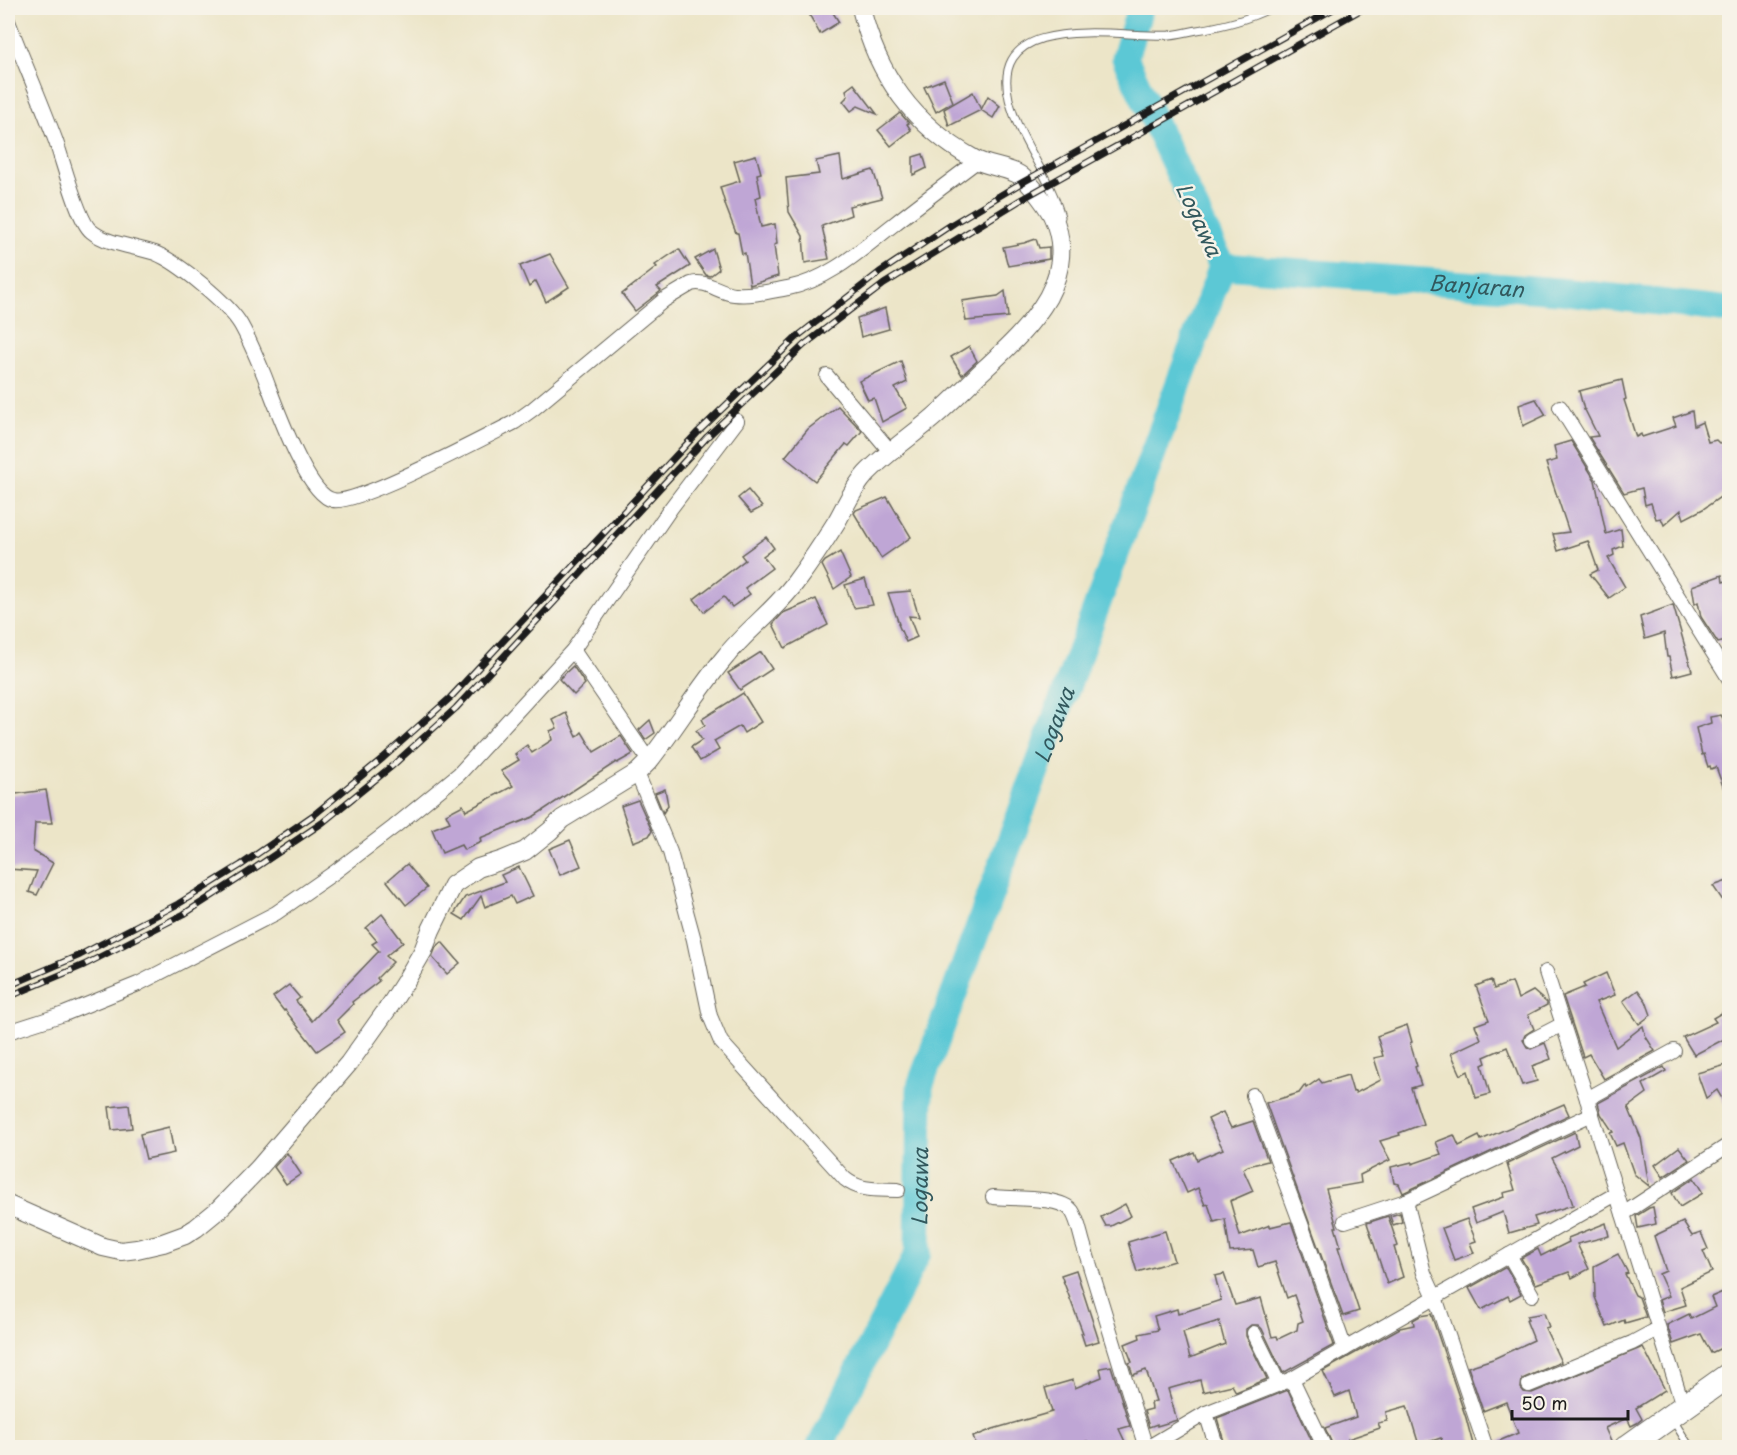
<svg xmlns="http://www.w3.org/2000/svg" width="1737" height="1455" font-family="'Playpen Sans',sans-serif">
<rect width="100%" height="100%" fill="#f7f3e8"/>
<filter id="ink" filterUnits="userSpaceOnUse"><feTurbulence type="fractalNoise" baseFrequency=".0167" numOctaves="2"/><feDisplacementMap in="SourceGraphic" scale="12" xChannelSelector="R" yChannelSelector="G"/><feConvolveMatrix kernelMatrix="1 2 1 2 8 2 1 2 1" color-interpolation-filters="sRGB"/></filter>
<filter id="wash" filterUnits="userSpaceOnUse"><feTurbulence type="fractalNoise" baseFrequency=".008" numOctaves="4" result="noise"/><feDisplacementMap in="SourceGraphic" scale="24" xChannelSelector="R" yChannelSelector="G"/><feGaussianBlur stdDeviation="1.35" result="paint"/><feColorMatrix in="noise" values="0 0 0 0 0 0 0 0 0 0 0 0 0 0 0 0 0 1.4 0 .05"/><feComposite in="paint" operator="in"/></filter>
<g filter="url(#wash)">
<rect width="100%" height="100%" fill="#ece5c8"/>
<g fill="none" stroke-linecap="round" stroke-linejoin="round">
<g stroke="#5cc8d5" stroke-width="27">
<path id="s1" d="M1222,266L1559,291L1730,310"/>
<path id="s2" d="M819,1448L918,1253L920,1086L1222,266L1125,58L1140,8"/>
</g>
</g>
<g id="blocks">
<g fill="#bfa6d5" fill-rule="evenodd">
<polygon points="820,8 830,8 839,22 820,34 809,14"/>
<polygon points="944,79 953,102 936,112 924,87"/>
<polygon points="854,84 864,97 877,114 858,106 851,111 843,101 848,96 846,90"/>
<polygon points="973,92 981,110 949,126 944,109"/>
<polygon points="988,96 1000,106 993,118 981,110"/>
<polygon points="900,113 909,123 907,124 911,130 891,146 878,130"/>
<polygon points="923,154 927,168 913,175 913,157"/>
<polygon points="756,155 761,173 757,174 761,196 755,198 761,227 775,224 777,244 774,245 778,276 750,285 745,253 742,254 738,233 736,233 726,207 720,187 740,181 734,161"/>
<polygon points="840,156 843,179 873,170 882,198 849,206 851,215 822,226 829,259 805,263 803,236 789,212 786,178 819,174 816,161"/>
<polygon points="1036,239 1039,248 1049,247 1049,259 1008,266 1003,247 1024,243"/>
<polygon points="679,249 690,266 657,287 661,291 635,311 622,294 657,267 655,265"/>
<polygon points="713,249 719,269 710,276 706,275 695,259"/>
<polygon points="550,254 569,287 546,302 536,281 529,287 520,266"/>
<polygon points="1005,291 1008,317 966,321 962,301 998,296"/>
<polygon points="885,308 889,329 861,337 857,318"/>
<polygon points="969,346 977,361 962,375 951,357"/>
<polygon points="901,361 907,382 895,388 907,408 882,422 874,398 868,400 859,381"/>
<polygon points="1622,380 1626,399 1624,400 1636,437 1641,434 1642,437 1676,426 1673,418 1692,411 1694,426 1702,422 1708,442 1716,440 1719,443 1724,443 1725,447 1730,445 1730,490 1703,509 1684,519 1681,510 1664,525 1661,518 1656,519 1651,503 1645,505 1642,488 1624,493 1589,437 1598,436 1585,410 1584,410 1579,391"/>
<polygon points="1536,399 1546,415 1523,426 1519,405"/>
<polygon points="838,406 862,431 849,446 846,444 815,481 785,457 808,429"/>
<polygon points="1571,441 1595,480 1606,534 1621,529 1623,546 1613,550 1614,555 1608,558 1625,587 1609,598 1590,574 1598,570 1588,541 1558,551 1553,534 1569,532 1546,463 1557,460 1554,446"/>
<polygon points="748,490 762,507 751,513 738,498"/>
<polygon points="887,497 911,537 881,558 854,513 856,510"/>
<polygon points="766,537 774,548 763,556 772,568 745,588 750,594 732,607 724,597 704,612 694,599 745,560 741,555"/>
<polygon points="840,552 851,577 834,589 822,565 825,561"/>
<polygon points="1722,575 1723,582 1730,580 1730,640 1718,643 1701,617 1698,602 1695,604 1692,586"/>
<polygon points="865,579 873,605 854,608 845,585"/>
<polygon points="911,591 919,617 909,616 917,637 906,642 898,624 899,624 888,593"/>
<polygon points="816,599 828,625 785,648 773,624 783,613"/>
<polygon points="1673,605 1692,671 1673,676 1669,657 1667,657 1664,633 1645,639 1640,617"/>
<polygon points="761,652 772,669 740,690 728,673"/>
<polygon points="573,666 585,684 574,695 559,679"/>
<polygon points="743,693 761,722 744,733 740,726 714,741 719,750 700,761 691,747 702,740 696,731 705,725 702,719"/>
<polygon points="566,713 577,737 582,732 594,752 621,736 633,754 617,763 616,762 533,817 480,838 481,842 464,850 461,845 442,853 432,829 450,822 446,814 463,805 466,811 513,786 501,771 519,760 515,754 527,745 532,753 552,740 550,731 557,728 553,720"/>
<polygon points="1721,715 1730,730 1730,799 1728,800 1716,767 1711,769 1710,766 1708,767 1704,754 1702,755 1696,728 1711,723 1710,717"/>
<polygon points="650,720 655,733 645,740 639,730"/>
<polygon points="665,789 668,805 663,813 655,793"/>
<polygon points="46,790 52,823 35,823 33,851 53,863 37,895 29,892 37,871 8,869 8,795"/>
<polygon points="638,800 652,831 649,836 633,842 621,806"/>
<polygon points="570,840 581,866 560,875 549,849"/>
<polygon points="407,864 427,888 406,905 387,881"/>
<polygon points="519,867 533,896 515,904 511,896 485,907 481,896 464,920 454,914 465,897 505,882 501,875"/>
<polygon points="1730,880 1730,911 1713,886"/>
<polygon points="382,914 403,942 386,956 393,962 377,978 379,981 352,1002 353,1004 337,1020 345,1032 317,1051 285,1010 284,1011 273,997 289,985 300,998 296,1001 312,1021 379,951 372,944 377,941 366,928"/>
<polygon points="442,942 460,963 447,974 432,957 436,947"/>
<polygon points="1606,973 1615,995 1596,1002 1616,1047 1643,1026 1646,1037 1655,1051 1604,1079 1589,1054 1583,1057 1563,996 1585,987 1583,984"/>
<polygon points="1491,980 1494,989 1512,982 1518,999 1533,991 1547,1003 1547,1005 1528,1015 1534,1029 1525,1035 1523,1040 1527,1047 1531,1049 1545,1043 1551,1059 1532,1066 1537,1081 1522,1085 1507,1047 1484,1057 1486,1063 1482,1065 1490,1094 1476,1098 1468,1071 1461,1075 1451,1053 1481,1039 1475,1025 1489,1020 1476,986"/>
<polygon points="1638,990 1646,1001 1651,1015 1639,1024 1623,1001"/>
<polygon points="1730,1008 1730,1036 1694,1055 1683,1037 1716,1022 1713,1018"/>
<polygon points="1407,1025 1412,1042 1410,1043 1417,1066 1415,1067 1421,1085 1411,1088 1423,1124 1399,1133 1400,1135 1380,1141 1390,1160 1360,1175 1361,1183 1326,1189 1337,1227 1335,1227 1341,1247 1338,1247 1359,1311 1343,1316 1266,1103 1299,1093 1305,1085 1306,1088 1319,1079 1322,1083 1348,1075 1353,1092 1355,1091 1356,1093 1381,1080 1374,1058 1383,1056 1377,1036"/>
<polygon points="1730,1064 1730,1112 1717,1090 1706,1098 1697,1073"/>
<polygon points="1664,1067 1666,1071 1643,1084 1647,1093 1628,1107 1641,1138 1649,1186 1634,1174 1623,1143 1616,1146 1610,1133 1613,1132 1601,1114 1598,1103"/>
<polygon points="1564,1104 1569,1115 1403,1193 1399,1184 1394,1183 1391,1167 1412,1162 1412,1164 1441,1154 1436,1142 1454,1135 1459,1146 1479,1136 1481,1140"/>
<polygon points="129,1105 132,1128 112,1130 109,1107"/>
<path d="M1223,1112L1231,1128L1253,1121L1268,1161L1248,1166L1243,1169L1253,1191L1230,1201L1240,1236L1270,1225V1227L1291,1222L1334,1345L1283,1373L1262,1329L1258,1325H1251L1246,1329V1336L1267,1379L1236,1392L1232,1385L1203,1392L1200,1380L1168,1389L1177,1420L1157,1426V1424L1149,1427L1144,1411L1152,1409L1151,1402L1156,1401L1146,1370L1133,1375L1129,1363L1132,1362L1125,1344L1140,1338L1139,1334L1158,1330L1154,1316L1177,1309L1178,1314L1221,1300L1215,1276L1224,1274L1235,1305L1261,1298L1272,1337L1277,1336L1278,1339L1297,1330L1298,1323L1303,1321L1294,1295L1287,1298L1275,1262L1258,1267L1253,1250L1230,1252L1225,1219L1214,1222L1208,1204L1205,1205L1198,1188L1187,1193L1173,1161L1194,1152L1197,1160L1223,1149L1208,1119ZM1219,1321L1225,1344L1190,1358L1183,1332Z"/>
<polygon points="169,1127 174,1153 146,1159 140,1134"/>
<polygon points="1575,1132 1578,1145 1552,1158 1566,1183 1573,1205 1534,1217 1537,1225 1509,1233 1503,1212 1476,1223 1471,1209 1504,1197 1503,1193 1515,1190 1507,1164"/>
<polygon points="1679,1147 1689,1160 1663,1177 1655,1165"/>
<polygon points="287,1153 301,1174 286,1184 274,1167"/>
<polygon points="1694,1178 1703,1193 1680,1207 1672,1193"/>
<polygon points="1125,1204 1131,1216 1111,1226 1106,1226 1101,1217"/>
<polygon points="1653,1207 1656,1224 1638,1228 1636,1216 1649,1208"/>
<polygon points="1400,1213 1402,1222 1393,1225 1390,1216"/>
<polygon points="1388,1216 1398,1246 1394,1247 1403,1277 1387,1284 1367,1223"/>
<polygon points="1467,1219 1476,1241 1470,1243 1474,1253 1454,1260 1442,1228"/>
<polygon points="1683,1222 1692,1236 1701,1233 1708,1249 1703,1251 1712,1272 1680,1287 1686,1305 1663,1312 1659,1300 1669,1296 1659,1274 1666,1271 1654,1236"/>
<polygon points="1606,1223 1609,1236 1577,1244 1589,1269 1572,1278 1569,1272 1536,1284 1521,1258 1538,1249 1541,1256 1569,1242 1568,1238"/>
<polygon points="1165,1231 1174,1261 1137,1272 1128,1242"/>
<polygon points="1618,1254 1628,1273 1625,1274 1635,1295 1639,1297 1646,1317 1625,1323 1624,1320 1607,1327 1595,1297 1594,1266"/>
<polygon points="1506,1267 1521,1294 1510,1300 1508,1296 1481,1310 1469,1288"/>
<polygon points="1076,1270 1099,1341 1085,1345 1081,1333 1083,1333 1061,1275"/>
<polygon points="1730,1289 1730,1344 1711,1353 1701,1334 1673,1344 1667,1325 1689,1314 1691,1319 1715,1307 1711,1297"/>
<polygon points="1544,1313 1549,1327 1545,1328 1561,1362 1522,1379 1521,1388 1524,1392 1532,1393 1643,1347 1665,1390 1636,1408 1642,1419 1637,1423 1631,1426 1627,1418 1605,1428 1612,1444 1604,1448 1495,1448 1494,1443 1518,1433 1506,1402 1483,1411 1468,1367 1493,1359 1534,1340 1526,1320 1528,1320 1527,1316"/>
<polygon points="1431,1314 1466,1418 1474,1448 1444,1448 1441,1438 1419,1445 1407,1406 1386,1412 1387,1421 1378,1423 1380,1428 1348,1439 1352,1448 1334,1448 1325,1428 1356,1417 1349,1391 1335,1397 1323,1371 1400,1328 1414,1325 1413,1320 1420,1316"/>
<polygon points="1111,1366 1130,1426 1119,1429 1128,1448 1089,1448 1087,1441 1069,1448 977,1448 973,1437 993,1429 1052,1412 1045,1388 1073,1380 1075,1388 1102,1377 1100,1368"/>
<polygon points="1288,1390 1315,1448 1226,1448 1217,1418"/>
</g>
</g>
</g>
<g filter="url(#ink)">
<use href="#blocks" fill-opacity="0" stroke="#656258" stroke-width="1.5"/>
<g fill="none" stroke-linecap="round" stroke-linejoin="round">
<g stroke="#656258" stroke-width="9">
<g id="lane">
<path d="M1061,217C1050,175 1019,141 1009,99C988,9 1121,38 1170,35C1179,34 1188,32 1197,30C1224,26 1247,20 1271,8"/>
<polyline points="1673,1420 1688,1444 1696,1448"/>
<polyline points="1701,1448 1715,1446"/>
</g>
</g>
<g stroke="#656258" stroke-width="16">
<g id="street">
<path d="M8,21C23,60 40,99 55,139C62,157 78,221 91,231C108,245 135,246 155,253C178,262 229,304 241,325C250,341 257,358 264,375C274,400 306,495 333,500C356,506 487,436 515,422L533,409L664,300L691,284C705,279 720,293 734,294C752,296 771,291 788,288C829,280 862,249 893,225C921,203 949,182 977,161"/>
<polyline points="827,376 890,451"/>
<polyline points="1560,407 1730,680"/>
<polyline points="573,650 649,761"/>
<path d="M637,773L670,852L694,940L710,1016L721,1042L845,1179C861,1192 879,1189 898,1190"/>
<polyline points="1546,972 1587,1099 1683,1406"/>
<polyline points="8,1032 64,1014 138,984 276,913 335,872 394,827 459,774 573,650 671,508 737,421"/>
<polyline points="1532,1040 1563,1024"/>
<polyline points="1253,1095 1301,1224 1345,1349"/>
<polyline points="1587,1099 1674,1051"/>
<path d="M993,1197C1012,1199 1061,1196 1072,1211C1078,1220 1080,1233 1083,1243L1146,1448"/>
<polyline points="1406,1201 1424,1273 1435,1297 1486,1448"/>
<polyline points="1623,1214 1730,1144"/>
<polyline points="1345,1221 1406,1201 1592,1114"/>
<polyline points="1509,1255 1532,1295"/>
<polyline points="1254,1333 1279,1384"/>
<polyline points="1292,1379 1325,1448"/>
<polyline points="1529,1385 1632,1343 1658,1329"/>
<polyline points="1206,1413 1217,1448"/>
<polyline points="1147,1448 1206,1413 1292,1379 1616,1194"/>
</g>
</g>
<g stroke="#656258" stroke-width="20">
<path id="secondary" d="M8,1205L103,1247L121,1251L137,1249L163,1243L185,1235L196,1228L218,1210L258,1169L349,1063L391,1004L405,982L423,951L431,930L453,885L478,868L503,860L525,851L550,831L562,819L637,773L649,761C676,727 698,689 726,656C747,630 775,610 795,583C810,563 824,542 837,521C846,505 853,488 866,474C887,452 912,436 935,416C950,403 964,389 978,375C1004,351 1031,327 1048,297C1062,271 1065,242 1052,215C1046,204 1031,184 1021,176C1009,167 988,167 974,159C913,125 877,75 861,8"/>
</g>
<g stroke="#656258" stroke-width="26">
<polyline id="highway" points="1626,1448 1730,1374"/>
</g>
<use href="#lane" stroke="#fff" stroke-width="7"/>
<use href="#street" stroke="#fff" stroke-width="14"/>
<use href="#secondary" stroke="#fff" stroke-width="18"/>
<use href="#highway" stroke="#fff" stroke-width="24"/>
<g stroke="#1c1c1c" stroke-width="7">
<g id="rail">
<polyline points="8,986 80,955 178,904 241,865 315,814 383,758 450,698 698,432 798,336 880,272 954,223 1016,186 1335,8"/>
<polyline points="8,997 84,965 184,914 252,870 322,823 392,766 456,708 707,437 804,345 884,284 1022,199 1364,8"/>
</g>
</g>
<use href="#rail" stroke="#f7f3e8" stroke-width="4.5" stroke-dasharray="14" stroke-linecap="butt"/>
</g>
</g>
<g text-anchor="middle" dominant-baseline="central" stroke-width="5" stroke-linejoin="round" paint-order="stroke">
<g font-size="21" font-style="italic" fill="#32585d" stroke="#f7f3e8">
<text transform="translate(1200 219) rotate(65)">Logawa</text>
<text stroke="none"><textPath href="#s1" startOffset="255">Banjaran</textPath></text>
<text stroke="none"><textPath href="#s2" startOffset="771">Logawa</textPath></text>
<text stroke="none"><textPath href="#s2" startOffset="285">Logawa</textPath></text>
</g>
</g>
<rect width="1737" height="1455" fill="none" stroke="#f7f3e8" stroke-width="30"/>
<path d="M1512 1410v9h116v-9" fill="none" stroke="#1c1c1c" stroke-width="3"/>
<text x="1521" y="1410" font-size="18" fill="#1c1c1c" stroke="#f7f3e8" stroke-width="4.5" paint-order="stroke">50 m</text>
</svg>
